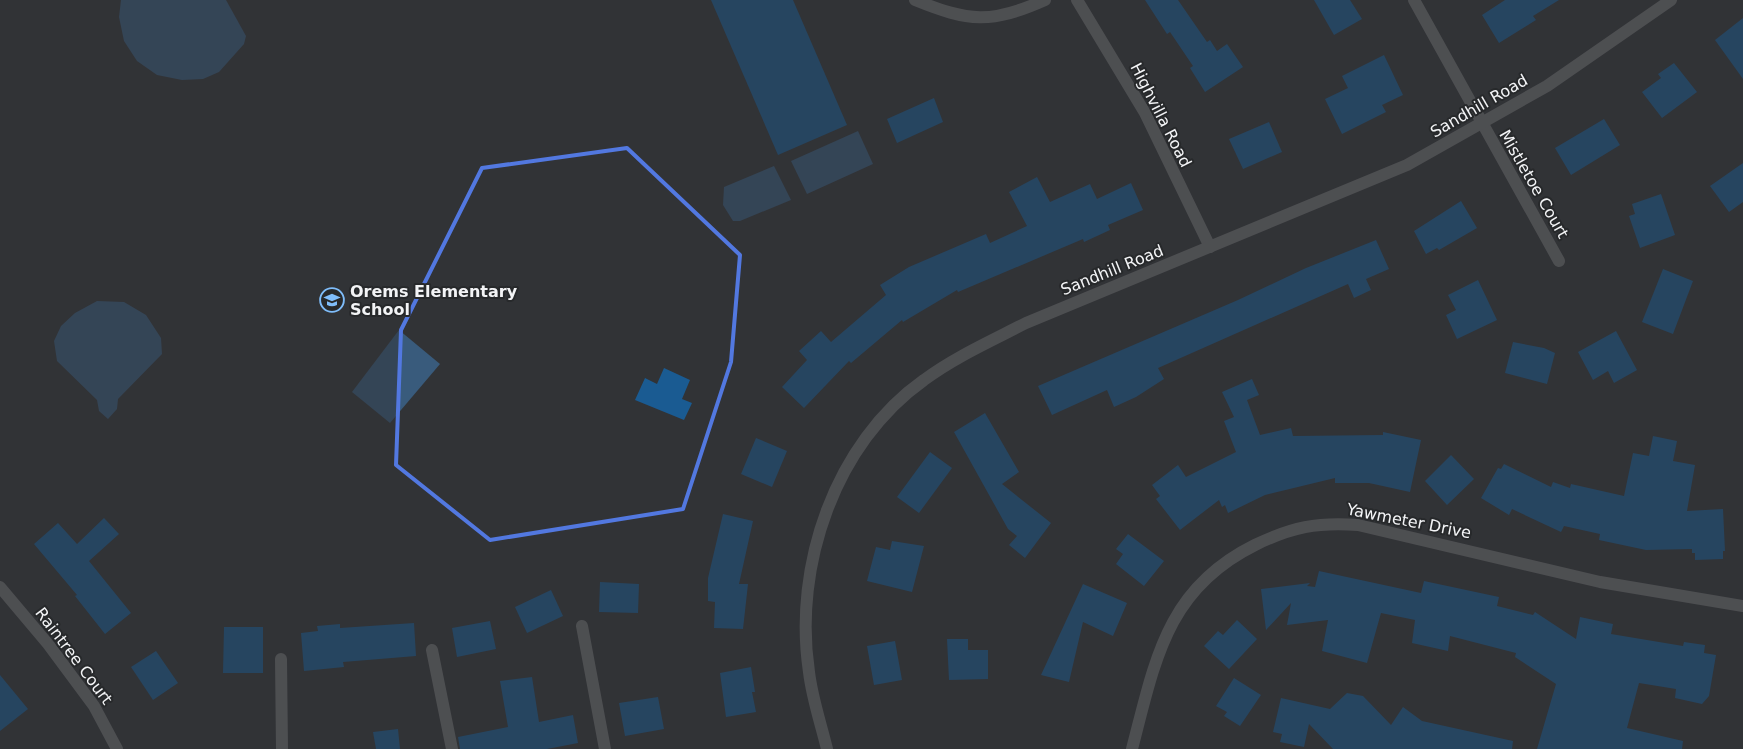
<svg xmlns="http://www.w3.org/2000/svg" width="1743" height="749" font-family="'DejaVu Sans',sans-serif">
<rect width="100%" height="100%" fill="#313336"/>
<g fill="#395b7c">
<polygon points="121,0 226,0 246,36 244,44 219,72 203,79 182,80 157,75 137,61 124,41 119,17"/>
<polygon points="858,131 873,164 807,194 791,161"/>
<polygon points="774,166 791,200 740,221 733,221 723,205 724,187"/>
<polygon points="97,301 124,302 146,315 161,338 162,354 118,399 117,409 108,419 99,411 97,400 57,361 54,341 61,326 75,313"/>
<polygon points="399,330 440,364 390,423 352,392"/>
</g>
<g fill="#1a5b92">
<polygon points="711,0 793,0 847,125 778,155"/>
<polygon points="1145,0 1178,0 1207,42 1210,40 1217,51 1227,44 1243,67 1205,92 1190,68 1193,66 1170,32 1167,34"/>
<polygon points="1314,0 1350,0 1362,19 1334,35"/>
<polygon points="1505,0 1559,0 1533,16 1536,20 1499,43 1482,15"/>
<polygon points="1743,18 1743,79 1715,40"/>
<polygon points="1384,55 1403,95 1382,105 1386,112 1342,134 1325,99 1348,88 1342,76"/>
<polygon points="1674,63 1697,92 1662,118 1642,92 1661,78 1658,74"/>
<polygon points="934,98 943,122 897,143 887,119"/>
<polygon points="1604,119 1620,145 1571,175 1555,148"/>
<polygon points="1269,122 1282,152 1243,169 1229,139"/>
<polygon points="1743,163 1743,202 1729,212 1710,186"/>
<polygon points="1037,177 1050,202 1090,184 1097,199 1131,183 1143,210 1108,225 1110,230 1084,242 1083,239 958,292 957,290 903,322 902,320 851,363 849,361 804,408 782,387 807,360 799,351 821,331 831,342 886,295 880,285 909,267 986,234 990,243 1027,226 1009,192"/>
<polygon points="1661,194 1675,235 1640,248 1629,216 1635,214 1632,204"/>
<polygon points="1461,201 1477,228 1439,250 1437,248 1426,254 1414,231"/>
<polygon points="1376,240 1389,269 1366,279 1371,290 1354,298 1348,284 1158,368 1164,379 1136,397 1114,407 1107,390 1052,415 1038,386 1238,300 1306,268"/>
<polygon points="1663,269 1693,281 1673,334 1642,322"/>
<polygon points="1478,280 1497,320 1457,339 1446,315 1456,310 1448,295"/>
<polygon points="1616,331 1637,370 1614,383 1608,371 1593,380 1578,352"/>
<polygon points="1513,342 1544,348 1555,353 1547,384 1505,373"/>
<polygon points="664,368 690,380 682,399 692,403 684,420 635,400 645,378 657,384"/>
<polygon points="1252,379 1259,395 1247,400 1260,435 1291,428 1293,436 1383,435 1383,432 1421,440 1410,492 1369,483 1335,483 1335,478 1265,495 1228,513 1225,505 1222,507 1219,500 1180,530 1156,499 1160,496 1152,485 1178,465 1186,477 1236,452 1224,421 1234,417 1222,392"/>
<polygon points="985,413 1019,472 1002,484 1051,523 1025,558 1009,545 1017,536 1008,529 954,432"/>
<polygon points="1653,436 1677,441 1673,461 1695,465 1687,511 1723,509 1725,551 1723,551 1723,559 1695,560 1695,553 1692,553 1692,549 1646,550 1599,540 1600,534 1564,526 1561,532 1512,509 1509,515 1481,498 1498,468 1501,469 1504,464 1551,487 1553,482 1570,488 1571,484 1624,496 1633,453 1649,456"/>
<polygon points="756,438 787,451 772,487 741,474"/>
<polygon points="930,452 952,468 919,513 897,497"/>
<polygon points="1451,455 1474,479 1447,505 1425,481"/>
<polygon points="723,514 753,521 739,584 748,584 743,629 714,628 715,602 708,601 708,578"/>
<polygon points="104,518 119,534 89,561 131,613 105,634 75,596 77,595 34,544 58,523 77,544"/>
<polygon points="1128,534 1164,561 1144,586 1116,564 1123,554 1116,549"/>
<polygon points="892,541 924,546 912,592 867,581 876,547 890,550"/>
<polygon points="1319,571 1421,593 1424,581 1499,597 1497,606 1533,615 1535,612 1576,639 1580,617 1613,624 1611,634 1683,646 1684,642 1705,645 1704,653 1716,655 1709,696 1702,704 1675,698 1676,689 1639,683 1627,728 1683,741 1682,749 1537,749 1556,684 1515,657 1516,653 1450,636 1448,651 1412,643 1415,620 1381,613 1367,663 1322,651 1328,620 1287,625 1291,603 1266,630 1261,589 1310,583 1307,586 1315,587"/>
<polygon points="600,582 639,584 638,613 599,612"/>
<polygon points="1083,584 1127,603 1113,636 1083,622 1069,682 1041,675"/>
<polygon points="551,590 563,616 527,633 515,607"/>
<polygon points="1237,620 1257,639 1229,669 1204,646 1218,631 1223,635"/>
<polygon points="490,621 496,649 457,657 452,628"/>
<polygon points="414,623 416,656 343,662 344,667 304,671 301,633 318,631 317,626 340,624 340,628"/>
<polygon points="224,627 263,627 263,673 223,673"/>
<polygon points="947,639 968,639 968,650 988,650 988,679 949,680"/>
<polygon points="895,641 902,680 874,685 867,646"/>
<polygon points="156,651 178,683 153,700 131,667"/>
<polygon points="751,667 755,692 752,692 756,712 726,717 720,673"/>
<polygon points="0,675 28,709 0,731"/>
<polygon points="532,677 539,722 573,715 578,743 547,749 460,749 458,737 508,727 500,681"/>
<polygon points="1234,678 1261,695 1240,726 1224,716 1227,712 1216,706"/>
<polygon points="1347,693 1363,696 1391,725 1403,707 1422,721 1513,741 1512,749 1333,749 1309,724 1304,747 1280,742 1282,734 1273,732 1281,698 1330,709"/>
<polygon points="658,697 664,729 625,736 619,703"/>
<polygon points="398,729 400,749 376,749 373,732"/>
</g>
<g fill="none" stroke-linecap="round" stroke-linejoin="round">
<g stroke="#707172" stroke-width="12">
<path d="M915,0C969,22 991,24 1045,0"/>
<polyline points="1077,0 1145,113 1210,247"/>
<polyline points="1414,0 1559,261"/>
<polyline points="0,587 48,644 94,706 117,749"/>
<polyline points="582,626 605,749"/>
<polyline points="432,650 452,749"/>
<polyline points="281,659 282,749"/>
<path d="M827,749C821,724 812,698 809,672C793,566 835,443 924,380C955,357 991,341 1026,323L1407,165L1547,86L1671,0"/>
<path d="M1132,749C1155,661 1166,589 1255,545C1292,527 1317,522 1358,525L1600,582L1743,606"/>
</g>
</g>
<path d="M0 0H1743V749H0ZM627,148L740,255L731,362L683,509L490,540L396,465L401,330L482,168Z" fill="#313336" fill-opacity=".55" fill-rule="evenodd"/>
<path fill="none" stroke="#5278e0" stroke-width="4" stroke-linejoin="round" d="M627,148L740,255L731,362L683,509L490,540L396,465L401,330L482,168Z"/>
<defs>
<g id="school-ring" transform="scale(1.25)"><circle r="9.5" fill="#27292b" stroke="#7fbdfa" stroke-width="1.5"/><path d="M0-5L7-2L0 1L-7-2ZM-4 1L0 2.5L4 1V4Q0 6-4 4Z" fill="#7fbdfa"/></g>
</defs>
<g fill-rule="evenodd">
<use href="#school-ring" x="332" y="300"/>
</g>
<g text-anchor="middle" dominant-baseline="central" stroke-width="4" stroke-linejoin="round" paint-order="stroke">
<g font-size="16" fill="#f3f4f6" stroke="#27292b">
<text transform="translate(1479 106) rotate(-30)">Sandhill Road</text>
<text transform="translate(1161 115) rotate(63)">Highvilla Road</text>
<text transform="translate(1534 184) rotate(60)">Mistletoe Court</text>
<text transform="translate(1112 270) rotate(-22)">Sandhill Road</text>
<text transform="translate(1409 521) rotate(11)">Yawmeter Drive</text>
<text transform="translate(74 656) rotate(53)">Raintree Court</text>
</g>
<g font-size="16" font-weight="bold" fill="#f3f4f6" stroke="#27292b" text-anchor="start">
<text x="350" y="291">Orems Elementary<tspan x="350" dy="18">School</tspan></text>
</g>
</g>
</svg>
